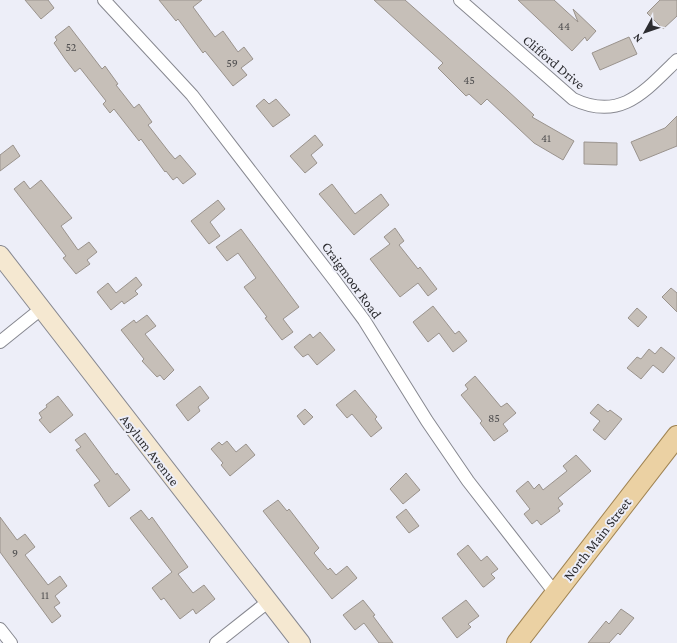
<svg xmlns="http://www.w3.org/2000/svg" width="677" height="643" font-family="'Crimson Pro',serif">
<rect width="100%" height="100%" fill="#edeef8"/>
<g fill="#c6bfb8" stroke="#9a938d">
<polygon points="25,0 48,0 54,8 41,19"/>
<polygon points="159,0 202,0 193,7 215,37 223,31 238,52 244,47 253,59 241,68 247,75 233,86 205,51 203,53 178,19 176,21"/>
<polygon points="374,0 405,0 508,91 534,115 532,117 574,141 563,160 534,143 487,99 481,105 469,94 466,96 438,68 443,63"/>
<polygon points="518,0 554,0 578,22 573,9 596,31 587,41 585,37 572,51"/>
<polygon points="660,0 677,0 677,16 663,29 647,13"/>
<polygon points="69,26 102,69 105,66 118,84 116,85 134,108 139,104 152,122 148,125 169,152 175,159 180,155 196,174 183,184 177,177 173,180 166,171 165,172 141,139 139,141 114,109 110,113 103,104 106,101 80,68 75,72 65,59 54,43 57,40 55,37"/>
<polygon points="629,37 637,54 600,70 592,53"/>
<polygon points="264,99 269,104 276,99 290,115 273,127 256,106"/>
<polygon points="677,116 677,146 640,161 631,142 665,128"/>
<polygon points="315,135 323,145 311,155 317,163 305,173 290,156"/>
<polygon points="584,142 617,143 617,165 584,164"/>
<polygon points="13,145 20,156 0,171 0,155"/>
<polygon points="41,180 72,218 61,226 78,250 89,242 97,252 87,260 90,264 76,274 63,258 66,256 14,189 24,181 30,189"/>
<polygon points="332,184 355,214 381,194 389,205 354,235 319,194"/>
<polygon points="218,200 225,209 210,222 220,236 209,244 191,221"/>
<polygon points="395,228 404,241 399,245 418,269 420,267 437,289 428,296 418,283 400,297 370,259 390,244 384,237"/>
<polygon points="241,229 299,307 283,319 293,332 282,340 265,318 267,317 244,287 256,278 251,271 238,253 227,261 216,247"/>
<polygon points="136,277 142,285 135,291 138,294 124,304 122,301 111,310 97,292 108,283 116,293"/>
<polygon points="671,288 677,293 677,312 662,297"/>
<polygon points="433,306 455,334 459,331 467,341 453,352 439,333 428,342 413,322"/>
<polygon points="637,308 647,317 638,327 628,318"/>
<polygon points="147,315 156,326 145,334 174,370 164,380 160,375 157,377 142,361 144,359 121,330 134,320 136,323"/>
<polygon points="320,332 335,350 317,365 308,354 303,357 294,347 310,334 313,338"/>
<polygon points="661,347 675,358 663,373 653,365 641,379 627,368 637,357 641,359 649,349 655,354"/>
<polygon points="475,376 501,407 507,403 516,413 503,424 508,431 494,441 480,423 482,421 461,395 468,389 465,385"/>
<polygon points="200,386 209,398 198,407 200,411 188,421 176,405"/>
<polygon points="355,390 377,417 375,419 382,428 371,437 352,414 347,418 336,405"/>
<polygon points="58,396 73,415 50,433 39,420 42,418 39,413 47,407 46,405"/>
<polygon points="598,404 608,412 610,410 622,419 605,440 593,430 600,421 590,413"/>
<polygon points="305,409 313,417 304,425 297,416"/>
<polygon points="85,433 116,475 117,473 130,490 109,507 94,485 100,481 76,450 81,447 75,440"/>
<polygon points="227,441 236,452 246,444 255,455 230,476 221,465 223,463 211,449 219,442 222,445"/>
<polygon points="576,455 591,471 558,498 563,504 558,508 560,511 541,525 537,520 532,524 524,514 530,509 516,491 528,481 534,489 539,484 543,490 567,471 563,466"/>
<polygon points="406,473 420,490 403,504 390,489"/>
<polygon points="278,500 287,511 289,509 319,548 314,553 328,570 330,568 336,575 347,566 357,578 332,599 263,511"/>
<polygon points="406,509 419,526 409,533 396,517"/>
<polygon points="141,510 149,520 152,517 188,567 178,574 193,593 204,585 215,599 196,614 193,609 180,619 164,598 161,600 152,588 172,572 130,518"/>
<polygon points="0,517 17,540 25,534 35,547 25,555 48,585 60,576 67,586 55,596 60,603 54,607 61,616 52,623 0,552"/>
<polygon points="468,545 481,561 487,556 498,569 491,574 495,578 484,587 483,587 457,554"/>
<polygon points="363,600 375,615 373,616 393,643 379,643 364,623 355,630 343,615"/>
<polygon points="466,600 479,616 468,624 471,627 457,638 442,618"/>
<polygon points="621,609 634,618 620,635 618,633 609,643 588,643 606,621 609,624"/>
</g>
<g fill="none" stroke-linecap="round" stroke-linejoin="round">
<g stroke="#878890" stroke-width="14">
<g id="minor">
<polyline points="104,0 192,95 335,281 364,320 427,421 468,481 555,593"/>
<path d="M460,0L573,99C621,122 645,91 677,60"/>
<polyline points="0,342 41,309"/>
<polyline points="0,629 11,643"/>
<polyline points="216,643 269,601"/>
</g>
</g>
<g stroke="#878890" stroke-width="20">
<polyline id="secondary" points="0,255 301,643"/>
</g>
<g stroke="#a08453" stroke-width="22">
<polyline id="primary" points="517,643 677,436"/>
</g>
<use href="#minor" stroke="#fff" stroke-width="12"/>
<use href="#secondary" stroke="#f5e8d1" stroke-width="18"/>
<use href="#primary" stroke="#ebd1a3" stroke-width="20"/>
</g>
<g text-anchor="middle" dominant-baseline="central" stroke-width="4" stroke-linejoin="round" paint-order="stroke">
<g font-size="12" fill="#525152">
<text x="564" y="26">44</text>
<text x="71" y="47">52</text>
<text x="232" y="63">59</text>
<text x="469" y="80">45</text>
<text x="546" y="138">41</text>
<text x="494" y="418">85</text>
<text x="15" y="553">9</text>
<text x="45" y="595">11</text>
</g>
<g font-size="14" fill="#2c2c30" stroke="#edeef8">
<text transform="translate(554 62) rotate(40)">Clifford Drive</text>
<text transform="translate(352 280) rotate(54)">Craigmoor Road</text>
<text transform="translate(150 450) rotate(52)">Asylum Avenue</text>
<text transform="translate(597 539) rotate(-52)">North Main Street</text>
</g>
</g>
<g transform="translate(645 32) rotate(230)" stroke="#edeef8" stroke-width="3" paint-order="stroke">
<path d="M0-3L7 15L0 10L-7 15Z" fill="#2c2c30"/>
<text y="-6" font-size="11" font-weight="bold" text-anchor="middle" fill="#2c2c30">N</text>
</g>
</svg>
